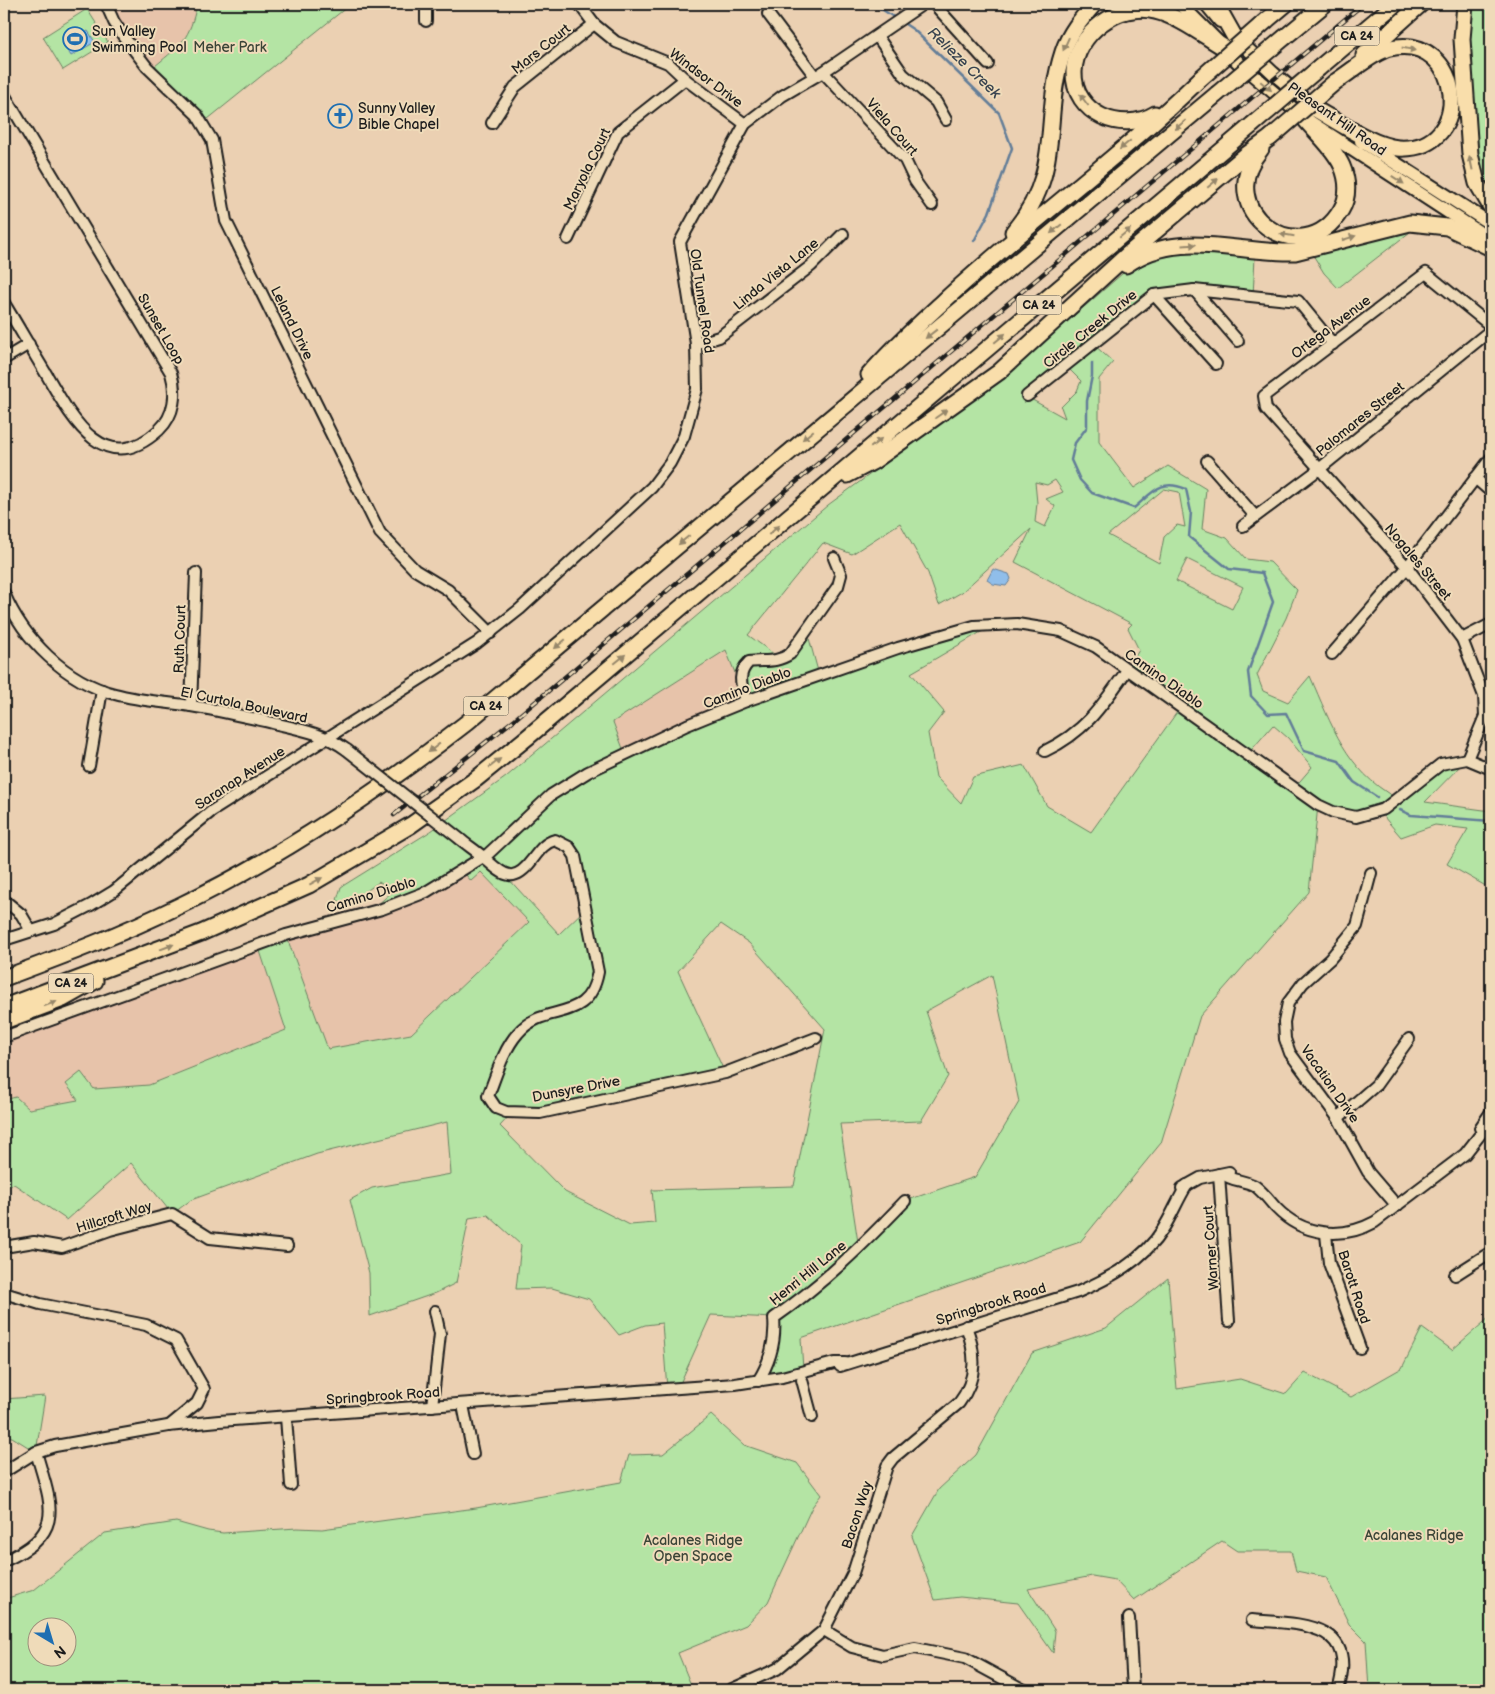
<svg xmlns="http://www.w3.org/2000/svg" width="1495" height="1694" font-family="'Balsamiq Sans',sans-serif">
<rect width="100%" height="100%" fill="#ebd0b2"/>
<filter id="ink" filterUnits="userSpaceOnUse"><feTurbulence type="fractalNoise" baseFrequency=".02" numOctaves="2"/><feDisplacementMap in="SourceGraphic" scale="10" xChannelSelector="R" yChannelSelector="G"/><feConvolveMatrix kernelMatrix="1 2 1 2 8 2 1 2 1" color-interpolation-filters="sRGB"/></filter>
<g filter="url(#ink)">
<g fill="#e7c3aa">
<polygon points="114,4 197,4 191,29 184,42 155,66 123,32"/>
<polygon points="726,650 746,701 625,754 613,722"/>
<polygon points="462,869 481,872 529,922 411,1034 328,1049 286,935 382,909"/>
<polygon points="258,945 286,1030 149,1085 94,1089 78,1100 29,1109 16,1097 4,1100 4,1037"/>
</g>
<g fill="#b4e4a4" stroke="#688060" fill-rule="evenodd">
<path d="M197,4H345L347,7L208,119L155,66C183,43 189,40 197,4Z"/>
<polygon points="1472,4 1491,4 1491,198 1478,163 1468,38"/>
<polygon points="87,9 108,42 63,70 43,37"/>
<polygon points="1410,232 1338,288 1324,273 1313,255"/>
<path d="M1188,249L1255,257L1253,296L1194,290L1154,295L1093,344L1113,362L1099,379V442L1134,488L1168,466L1206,489L1202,529L1227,538L1246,559L1270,562L1297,590L1286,618L1257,675L1263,691L1288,702L1310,676C1332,726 1346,770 1396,798L1441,764L1467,759L1425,802L1491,811V889L1447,864L1468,829L1435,825L1401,837L1378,810L1356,817L1318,805L1309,892L1200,1016L1161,1143L1080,1242L801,1338L803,1370L764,1373L774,1318L711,1315L678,1388L667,1389L662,1323L645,1325L619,1335L589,1299L552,1288L516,1289L521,1245L488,1215L469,1218L456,1283L436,1293L370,1316L369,1273L350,1200L372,1188L451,1174L447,1122L317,1154L191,1200L172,1214L131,1163L67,1220L14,1184L4,1187V1100L16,1097L29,1109L78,1100L66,1084L81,1072L94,1089L149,1085L286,1030L258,945L286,935L328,1049L411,1034L529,922L481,872L471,881L462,870L453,876L368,913L392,892L379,882L347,905L337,900L341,887L431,831L506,777L828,505L1006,375L1123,273L1147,259ZM1066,366L1081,381L1077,391L1061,407L1065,418L1027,397ZM1055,480L1063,492L1046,499L1055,506L1045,527L1035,522L1037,503L1035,482L1047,485ZM1164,489L1179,492L1185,527L1177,525L1164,537L1159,563L1108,535ZM900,523L928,573L939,605L962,592L1031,529L1015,562L1132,624L1128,628L1139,650L1127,670L1180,708L1091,832L1047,806L1024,765L973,777L961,803L936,777L928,733L944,712L911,673L993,625L819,675L807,631L790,654L778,657L748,635L823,543L852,554ZM1187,559L1243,587L1232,609L1176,581ZM726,650L746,701L625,754L613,722ZM1273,725L1288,738L1312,767L1294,788L1247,755ZM555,840L575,856L585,909L559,934L506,876L524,871ZM721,924L749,943L825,1029L794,1186L652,1190L655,1223L630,1225L565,1192L500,1126L513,1112L540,1113L725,1073L678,971ZM992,975L1019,1102L975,1177L905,1201L859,1249L840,1124L921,1121L948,1076L926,1011Z"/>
<polygon points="1168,1278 1177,1389 1240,1379 1286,1394 1305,1373 1351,1397 1402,1368 1422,1328 1452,1350 1491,1316 1491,1690 1369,1690 1366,1641 1349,1624 1326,1577 1296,1571 1291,1551 1237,1551 1222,1541 1134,1600 1115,1580 1092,1576 1028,1589 1055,1631 1053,1653 1018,1603 960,1597 935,1600 912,1536 939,1489 976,1455 1032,1353 1106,1328"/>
<polygon points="45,1396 36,1452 12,1437 4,1436 4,1399"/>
<path d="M711,1415L744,1445L797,1463L821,1495L812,1507L768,1602L746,1625L678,1653L693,1690H4V1599L34,1590L105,1533L176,1522L208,1531L223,1533L297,1528L322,1529L476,1508L621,1482L629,1455L663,1454ZM38,1626H68V1656H38Z"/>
</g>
<g fill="#90beea" stroke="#627d98">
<polygon points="88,31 95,42 71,56 64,44"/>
<polygon points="993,569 1009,574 1011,579 1006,586 993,584 987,580"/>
</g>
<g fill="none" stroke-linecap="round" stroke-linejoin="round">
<g stroke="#627d98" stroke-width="2.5">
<polyline points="874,4 895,18"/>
<polyline points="902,22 914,30 999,113 1012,148 989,213 974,241"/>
<path d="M1092,363V376L1087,401V427L1075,443L1071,460L1080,480L1092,493L1134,508C1153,492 1161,478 1186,489L1191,512L1189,537L1229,569L1262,573L1273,602L1248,672L1251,696L1268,714L1286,713L1304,751L1339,761L1354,782L1377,797"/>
<polyline points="1400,810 1411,815 1491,821"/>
</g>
<g stroke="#1c1c1c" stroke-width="14">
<g id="minor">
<polyline points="106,4 114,22 124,37 147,67 197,115 212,140 226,221 380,533 415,570 448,590 491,633"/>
<polyline points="426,4 426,21"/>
<polyline points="579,4 594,24 616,42 668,63 685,79 745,124"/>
<polyline points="934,4 988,64"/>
<polyline points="768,14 814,75"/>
<polyline points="877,36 903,74 936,102 946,120"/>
<polyline points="823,72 905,160 915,181 932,205"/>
<path d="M4,94L171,373C177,393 175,415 159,430C103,481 70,415 45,372C31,349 18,326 4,303"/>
<polyline points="492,123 515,87 594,24"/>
<polyline points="568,239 618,132 685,79"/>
<polyline points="1194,290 1238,341"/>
<polyline points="1154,295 1216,364"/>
<polyline points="696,344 719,337 811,266 843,234"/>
<polyline points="4,359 29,344"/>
<polyline points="1027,396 1154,295 1194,290 1298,301 1333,344"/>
<polyline points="1207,461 1255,516"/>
<polyline points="1475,478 1491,492"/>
<polyline points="1243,526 1318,470 1491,330"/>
<path d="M4,593C23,639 66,682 115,694C140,701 166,702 191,706C218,710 246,717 273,723C299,729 326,734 347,750"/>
<polyline points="1462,639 1491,624"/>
<polyline points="1332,654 1404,571 1491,458"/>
<path d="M746,701C742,686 736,675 749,662C764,660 777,663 790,654L838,586L841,575L834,558"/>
<polyline points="191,706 196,573"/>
<path d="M1045,751C1085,732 1102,706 1127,670"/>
<polyline points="1467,759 1485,716 1484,696 1462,639 1407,567 1266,409 1264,396 1426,273 1491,326"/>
<polyline points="89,766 102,690"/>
<path d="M460,839C467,845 475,850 482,856C502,873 512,887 532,860C539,851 544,843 555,840L569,847L575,856L598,972C588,1026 545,1001 518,1033C503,1050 496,1076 488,1096L496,1108L506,1112L540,1113L725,1073L816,1038"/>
<polyline points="1371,873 1357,926 1330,959 1303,983 1288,1003 1284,1022 1285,1039 1290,1053 1338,1118 1368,1172 1397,1206"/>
<polyline points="4,900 21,914 31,931"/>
<polyline points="4,940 54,924 91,905 114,891 212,811 477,643 520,609 652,487 670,463 684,436 697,389 696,344 680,242 745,124 782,96 823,72 923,4"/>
<polyline points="4,1037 286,935 382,909 426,892 488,854 551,795 588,772 687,725 746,701 898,648 974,626 1017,624 1061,631 1096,647 1318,805 1333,812 1356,817 1384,809 1441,764 1467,759 1491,769"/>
<polyline points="1338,1118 1376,1085 1409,1039"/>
<polyline points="1480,1128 1491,1112"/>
<polyline points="1219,1174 1229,1321"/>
<path d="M1223,1174C1231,1181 1245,1180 1255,1186C1263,1192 1269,1200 1276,1208C1303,1236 1342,1240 1375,1222L1465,1154L1483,1131L1485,1123"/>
<polyline points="1182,1188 1200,1178 1229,1172"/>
<polyline points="1326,1234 1329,1263 1360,1348"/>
<polyline points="4,1247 34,1242 62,1247 110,1230 172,1214 210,1238 287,1246"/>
<polyline points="1455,1275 1491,1252"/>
<polyline points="4,1293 40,1304 146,1325 176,1340 204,1389 197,1403 169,1426"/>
<path d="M840,1366L1078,1292C1110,1278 1144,1260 1163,1229C1172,1215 1178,1199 1187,1185"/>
<polyline points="802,1380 812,1417"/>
<path d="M758,1381C770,1362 776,1341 774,1318C823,1284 864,1244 905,1201"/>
<polyline points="463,1405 473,1454"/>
<polyline points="432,1406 440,1334 435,1311"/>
<polyline points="286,1417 291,1485"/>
<polyline points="4,1472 36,1452 55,1446 168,1426 219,1421 735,1384 782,1377 834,1363 845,1363"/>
<path d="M4,1561C66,1533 52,1507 36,1452"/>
<polyline points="1129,1618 1133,1690"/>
<path d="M1252,1620C1300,1624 1359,1622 1338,1690"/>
<polyline points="824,1630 852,1647 883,1655 915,1648 965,1658 1024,1690"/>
<path d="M730,1690L777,1669L824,1630L853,1573L887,1466L893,1458L959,1403C978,1378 976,1353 966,1326"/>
</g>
</g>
<g stroke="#1c1c1c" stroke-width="16">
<g id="major">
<polyline points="1180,4 1240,64 1304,118 1491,240"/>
<polyline points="1206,4 1220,21"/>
<polyline points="1236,38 1273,73 1316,109"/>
<polyline points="1361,141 1491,224"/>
</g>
</g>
<g stroke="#1c1c1c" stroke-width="19">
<g id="highway">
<polyline points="1216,4 1234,36"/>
<polyline points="1465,4 1462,39 1470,154 1477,183 1491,207"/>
<polyline points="1267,20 1286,4"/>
<polyline points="1285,37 1325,4"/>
<polyline points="1364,55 1421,4"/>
<polyline points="1319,68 1395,4"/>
<path d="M1315,109C1337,121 1373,146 1398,148C1476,153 1464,32 1390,48C1373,52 1351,72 1335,82"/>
<path d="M1155,114C1122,134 1073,114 1074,72C1075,34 1119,1 1155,11C1180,17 1201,34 1223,47"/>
<path d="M1261,149C1209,211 1303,275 1341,210C1349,197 1348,180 1342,166C1334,148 1316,133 1304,118"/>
<path d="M1013,232C1065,170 1041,119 1063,52C1069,33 1082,18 1094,4"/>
<path d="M1126,265C1178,228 1237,254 1295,252L1410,223L1447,227L1491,248"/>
<path d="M869,375C892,348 919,324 945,300C1028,223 1120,157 1201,78"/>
<polyline points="847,475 874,461 999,372 1127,255 1246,155 1270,138"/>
<path d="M4,978C63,956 122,934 179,906C281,857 375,794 465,724L1217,94"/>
<polyline points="4,1007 201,933 309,885 411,825 476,779 529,736 1252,125"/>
<polyline points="4,1021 63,999 95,981"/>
</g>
</g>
<use href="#minor" stroke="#efdbb9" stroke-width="10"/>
<use href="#major" stroke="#f9deab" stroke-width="12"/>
<use href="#highway" stroke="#f9deab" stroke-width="15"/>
<g stroke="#1c1c1c" stroke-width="4.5">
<polyline id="rail" points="394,815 515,719 1363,4"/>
</g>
<use href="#rail" stroke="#efdbb9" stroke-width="2.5" stroke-dasharray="8" stroke-linecap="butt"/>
<g stroke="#1c1c1c" stroke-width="14" stroke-linecap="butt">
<polyline id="minor-bridge" points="347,750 460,839"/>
</g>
<g stroke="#1c1c1c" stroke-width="19" stroke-linecap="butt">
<g id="highway-bridge">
<polyline points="1201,78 1267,20"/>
<polyline points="1217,94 1285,37"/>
<polyline points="1252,125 1319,68"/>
<polyline points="1270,138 1335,82"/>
</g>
</g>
<use href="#minor-bridge" stroke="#efdbb9" stroke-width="10"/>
<use href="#highway-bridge" stroke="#f9deab" stroke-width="15"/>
</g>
<defs><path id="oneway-solid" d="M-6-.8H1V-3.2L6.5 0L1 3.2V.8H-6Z" transform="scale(1.25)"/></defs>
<g fill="#96876b">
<use href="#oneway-solid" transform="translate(1066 44) rotate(114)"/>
<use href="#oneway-solid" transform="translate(1409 49) rotate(11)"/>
<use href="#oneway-solid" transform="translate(1266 86) rotate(40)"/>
<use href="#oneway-solid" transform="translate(1084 100) rotate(-127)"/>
<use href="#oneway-solid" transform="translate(1180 125) rotate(140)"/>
<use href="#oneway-solid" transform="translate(1125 145) rotate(140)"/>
<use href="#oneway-solid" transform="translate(1471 163) rotate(-102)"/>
<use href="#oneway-solid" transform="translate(1398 180) rotate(33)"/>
<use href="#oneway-solid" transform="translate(1213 183) rotate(-40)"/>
<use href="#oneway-solid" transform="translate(1056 229) rotate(140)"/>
<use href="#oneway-solid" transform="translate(1125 233) rotate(-40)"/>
<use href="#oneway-solid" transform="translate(1287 235) rotate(-171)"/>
<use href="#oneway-solid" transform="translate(1349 238) rotate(-17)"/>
<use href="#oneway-solid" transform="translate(1189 245) rotate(-4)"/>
<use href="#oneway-solid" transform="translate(931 334) rotate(142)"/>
<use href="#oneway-solid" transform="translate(1000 338) rotate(-40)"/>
<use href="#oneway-solid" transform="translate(941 414) rotate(-35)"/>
<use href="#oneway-solid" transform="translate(808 435) rotate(140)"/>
<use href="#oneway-solid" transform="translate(876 443) rotate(-40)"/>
<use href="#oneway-solid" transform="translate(774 530) rotate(-41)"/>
<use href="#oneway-solid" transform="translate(684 540) rotate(140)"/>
<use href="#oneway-solid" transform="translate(560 644) rotate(140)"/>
<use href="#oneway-solid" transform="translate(620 659) rotate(-40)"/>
<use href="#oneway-solid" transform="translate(434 748) rotate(142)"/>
<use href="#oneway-solid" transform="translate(495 763) rotate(-38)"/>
<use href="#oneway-solid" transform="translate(316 881) rotate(-28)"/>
<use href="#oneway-solid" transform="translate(167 947) rotate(-21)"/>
<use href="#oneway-solid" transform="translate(50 1004) rotate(-20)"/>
</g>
</g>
<defs>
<g id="stadium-ring" transform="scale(1.25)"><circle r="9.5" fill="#efdbb9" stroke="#1f6fb2" stroke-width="1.5"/><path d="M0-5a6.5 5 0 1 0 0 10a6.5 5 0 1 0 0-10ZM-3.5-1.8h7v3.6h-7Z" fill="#1f6fb2"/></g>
<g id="church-ring" transform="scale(1.25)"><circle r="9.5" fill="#efdbb9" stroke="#1f6fb2" stroke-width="1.5"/><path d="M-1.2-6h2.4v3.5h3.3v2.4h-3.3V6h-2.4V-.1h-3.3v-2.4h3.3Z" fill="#1f6fb2"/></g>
</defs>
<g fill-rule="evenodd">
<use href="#stadium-ring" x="75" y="39"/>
<use href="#church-ring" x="340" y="116"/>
</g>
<g text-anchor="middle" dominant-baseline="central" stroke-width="4" stroke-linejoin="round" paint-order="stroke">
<g fill="#efdbb9" stroke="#5b554b" stroke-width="1">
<rect x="1334.5" y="26.5" width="45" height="19" rx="4"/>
<rect x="1016.5" y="295.5" width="45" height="19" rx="4"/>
<rect x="463.5" y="696.5" width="45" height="19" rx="4"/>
<rect x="48.5" y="973.5" width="45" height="19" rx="4"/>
</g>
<g font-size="12" font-weight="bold" fill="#1c1c1c">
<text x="1357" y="36">CA 24</text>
<text x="1039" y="305">CA 24</text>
<text x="486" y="706">CA 24</text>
<text x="71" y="983">CA 24</text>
</g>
<g font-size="14" fill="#1c1c1c" stroke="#efdbb9" text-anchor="start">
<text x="92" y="31">Sun Valley<tspan x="92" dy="16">Swimming Pool</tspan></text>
<text x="358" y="108">Sunny Valley<tspan x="358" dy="16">Bible Chapel</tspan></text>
</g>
<g font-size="14" fill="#3a4437" stroke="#efdbb9">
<text x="230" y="47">Meher Park</text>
<text x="1414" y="1535">Acalanes Ridge</text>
<text x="693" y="1540">Acalanes Ridge<tspan x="693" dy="16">Open Space</tspan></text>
</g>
<g font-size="14" fill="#1c1c1c" stroke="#efdbb9">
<text transform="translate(541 49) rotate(-39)">Mars Court</text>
<text transform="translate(706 78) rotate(37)">Windsor Drive</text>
<text transform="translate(1337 119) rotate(35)">Pleasant Hill Road</text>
<text transform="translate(892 127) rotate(49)">Viela Court</text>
<text transform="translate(587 169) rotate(-64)">Maryola Court</text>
<text transform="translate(776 274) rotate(-39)">Linda Vista Lane</text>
<text transform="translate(702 301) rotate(82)">Old Tunnel Road</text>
<text transform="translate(292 323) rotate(64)">Leland Drive</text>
<text transform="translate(1331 327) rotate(-37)">Ortega Avenue</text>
<text transform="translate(161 329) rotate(60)">Sunset Loop</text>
<text transform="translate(1090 329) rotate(-39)">Circle Creek Drive</text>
<text transform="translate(1360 419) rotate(-39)">Palomares Street</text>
<text transform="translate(1418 562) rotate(50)">Nogales Street</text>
<text transform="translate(180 639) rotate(-88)">Ruth Court</text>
<text transform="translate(1164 679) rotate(35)">Camino Diablo</text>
<text transform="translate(747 688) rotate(-21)">Camino Diablo</text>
<text transform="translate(244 705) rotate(12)">El Curtola Boulevard</text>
<text transform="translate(240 778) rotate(-33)">Saranap Avenue</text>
<text transform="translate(371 895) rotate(-17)">Camino Diablo</text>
<text transform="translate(1330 1084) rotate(55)">Vacation Drive</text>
<text transform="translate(576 1089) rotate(-11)">Dunsyre Drive</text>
<text transform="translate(114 1217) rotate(-17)">Hillcroft Way</text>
<text transform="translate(1211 1248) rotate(-94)">Warner Court</text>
<text transform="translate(808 1273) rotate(-39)">Henri Hill Lane</text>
<text transform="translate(1354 1287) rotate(72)">Barott Road</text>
<text transform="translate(991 1304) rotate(-17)">Springbrook Road</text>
<text transform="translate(383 1396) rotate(-4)">Springbrook Road</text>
<text transform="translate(857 1515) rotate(-72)">Bacon Way</text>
</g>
<g font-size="15" font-style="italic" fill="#394450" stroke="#efdbb9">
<text transform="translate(964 63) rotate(44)">Relieze Creek</text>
</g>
</g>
<rect width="1495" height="1694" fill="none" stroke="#efdbb9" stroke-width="20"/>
<rect x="10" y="10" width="1475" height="1674" fill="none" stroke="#1c1c1c" stroke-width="2" filter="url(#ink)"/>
<g transform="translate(52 1642) rotate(142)"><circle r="24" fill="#efdbb9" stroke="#9b8f7a"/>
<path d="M0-4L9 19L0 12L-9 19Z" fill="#1f6fb2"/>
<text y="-8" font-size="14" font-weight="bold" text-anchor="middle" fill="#1c1c1c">N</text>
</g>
</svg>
